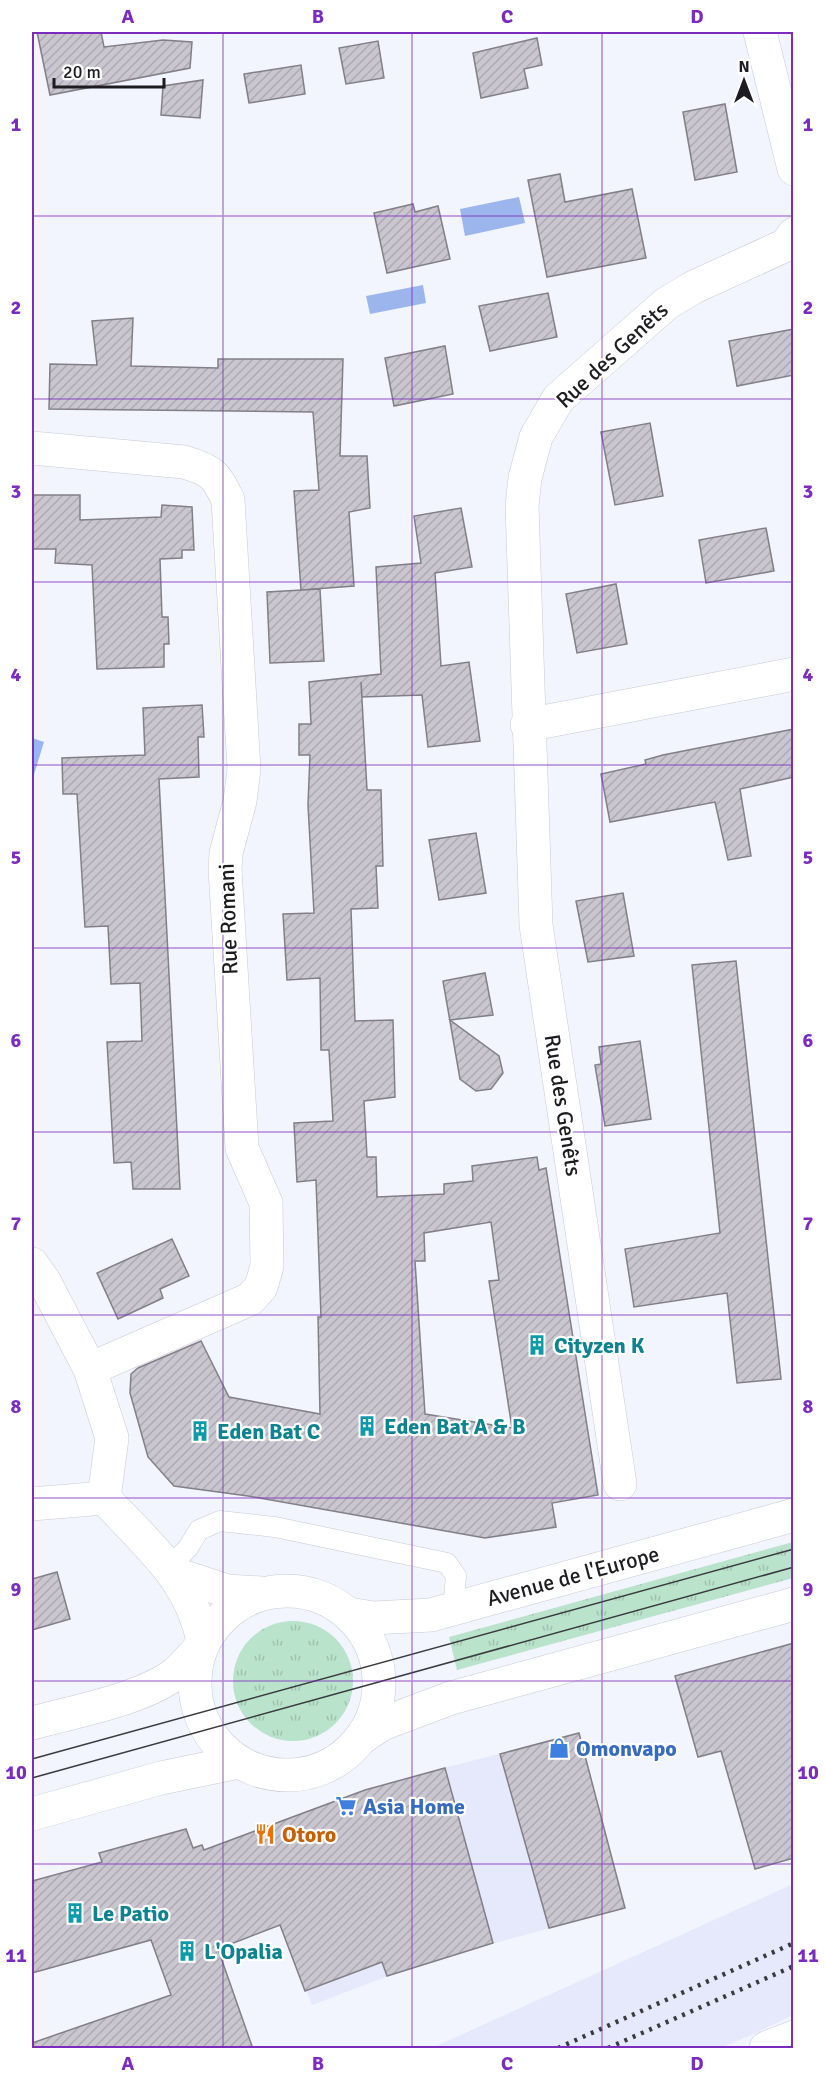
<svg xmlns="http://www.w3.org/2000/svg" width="825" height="2080" font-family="Signika,sans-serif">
<defs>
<pattern id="grass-tufts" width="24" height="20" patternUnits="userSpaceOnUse" patternTransform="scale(1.5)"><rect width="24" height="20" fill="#bae3cb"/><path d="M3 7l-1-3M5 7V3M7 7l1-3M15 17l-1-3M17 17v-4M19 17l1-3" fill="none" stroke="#9fc2ae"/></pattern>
<pattern id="building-hatch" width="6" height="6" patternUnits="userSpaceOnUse" patternTransform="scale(1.5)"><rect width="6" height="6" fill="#cac6d0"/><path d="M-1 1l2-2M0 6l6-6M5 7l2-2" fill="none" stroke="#adaab2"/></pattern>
</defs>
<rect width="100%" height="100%" fill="#f2f4fe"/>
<g fill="#e6e9fb">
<polygon points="579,1733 625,1908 428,1961 312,2005 246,1834 444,1768"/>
<polygon points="793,1884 793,2015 754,2034 720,2048 432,2048"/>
</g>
<g fill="url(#grass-tufts)">
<polygon points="793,1542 793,1578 457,1670 449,1637"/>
<circle cx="293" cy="1681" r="60"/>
</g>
<g fill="#9cb6ed">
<polygon points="519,197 525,223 465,236 460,209"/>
<polygon points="423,285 426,303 370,314 366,296"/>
<polygon points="32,738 44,742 32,781"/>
</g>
<g fill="url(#building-hatch)" stroke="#827f88" stroke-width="1.5" fill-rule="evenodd">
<polygon points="37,32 101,32 104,47 163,40 192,42 190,68 50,95"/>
<polygon points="537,38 542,65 524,69 528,88 481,98 473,53"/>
<polygon points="378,41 384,78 346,84 339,48"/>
<polygon points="301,65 305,94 249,103 244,74"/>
<polygon points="203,80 200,118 161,115 163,86"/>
<polygon points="725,104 737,172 695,180 683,112"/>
<polygon points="560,174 565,202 632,189 646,258 547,277 528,180"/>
<polygon points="413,204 415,212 438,206 450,259 387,273 374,213"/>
<polygon points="548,293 557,337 490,351 479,306"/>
<polygon points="133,318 131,366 218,368 218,359 343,359 340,456 367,456 370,508 349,512 354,586 301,590 294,491 319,490 313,412 49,409 50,364 97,365 92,321"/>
<polygon points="794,329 794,375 737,386 729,341"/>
<polygon points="445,346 453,394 394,406 385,358"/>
<polygon points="650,423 663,496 615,505 601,432"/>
<polygon points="32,495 80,495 80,520 161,517 162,505 192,507 194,550 182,550 182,558 160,559 162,617 168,617 169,644 164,644 164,667 97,669 92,565 55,563 56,549 32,549"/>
<path d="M461,508L472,567L435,573L441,666L469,662L480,741L428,747L422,695L362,697L361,682L367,790H381L383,866H376L378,908L351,909L355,1021L393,1020L395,1097L364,1101L367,1157H376L377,1197L444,1194V1184L473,1181L472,1166L537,1157L539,1170L546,1168L598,1495L552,1503L556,1527L485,1538L248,1496L174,1486L148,1457L130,1393L131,1374L138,1368L201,1341L229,1397L320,1414L318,1317H321L316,1180L297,1182L294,1123L333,1121L329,1050H321L320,978L287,980L283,914L314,913L308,805L310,755H299V724H311L309,682L381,674L376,567L421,563L414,516ZM491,1222L499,1280L489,1281L512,1428L425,1414L415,1261H425L424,1233Z"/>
<polygon points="766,528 774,571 706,583 699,540"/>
<polygon points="616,584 627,644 577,653 566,594"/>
<polygon points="320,589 324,661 270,663 267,592"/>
<polygon points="202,705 204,737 198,737 199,777 159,779 180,1189 133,1189 131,1162 114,1163 107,1042 142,1041 140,983 111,984 108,926 85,927 77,794 63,794 62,758 145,755 143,708"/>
<polygon points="794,729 794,777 740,789 751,856 728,860 715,802 610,822 601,774 646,764 645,760 663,755"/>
<polygon points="476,833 486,893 439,900 429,840"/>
<polygon points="623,893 634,956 588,962 576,901"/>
<polygon points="736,961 781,1379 737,1383 727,1293 634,1307 625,1249 720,1233 692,965"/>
<polygon points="485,973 493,1015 450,1020 499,1056 503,1073 491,1089 476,1091 460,1079 443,981"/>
<polygon points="640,1041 651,1119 605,1126 595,1065 601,1064 599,1047"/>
<polygon points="172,1239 189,1276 160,1289 163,1298 118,1319 97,1273"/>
<polygon points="57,1572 70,1619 32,1630 32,1579"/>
<polygon points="794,1643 794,1858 755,1869 721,1751 698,1757 675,1676"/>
<polygon points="579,1733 625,1908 549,1928 500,1754"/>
<polygon points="445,1768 493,1943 387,1976 382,1962 305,1991 280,1925 218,1949 253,2049 32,2049 32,2043 171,1995 151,1940 32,1973 32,1881 102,1862 99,1853 186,1829 193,1848 202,1845 204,1850 365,1790"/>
</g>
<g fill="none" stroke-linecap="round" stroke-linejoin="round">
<g stroke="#c8cad4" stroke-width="21">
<polyline id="lane" points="169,1567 188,1548 199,1530 220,1521 275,1527 447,1563 456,1576 453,1609"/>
</g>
<g stroke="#c8cad4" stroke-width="34">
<g id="street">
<polyline points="760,32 794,169"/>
<path d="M32,448L184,462C211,470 216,474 228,500L244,769L240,801L226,853L225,869L242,1148L266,1203L267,1266L261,1287L250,1299L90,1369"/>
<polyline points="527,725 794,674"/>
<polyline points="32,1264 44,1281 90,1369 112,1438 104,1498"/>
<polyline points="620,1484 536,925 522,506 525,478 536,437 558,399 667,303 694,287 786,245 794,234"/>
<path d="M104,1498C145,1542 192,1580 203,1642"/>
<polyline points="32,1504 104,1498"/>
<polyline points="175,1574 227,1591 262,1593"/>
<polyline points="766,2048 794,2037"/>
</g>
</g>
<g stroke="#c8cad4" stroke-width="34">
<g id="primary">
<circle cx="287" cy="1683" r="92"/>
<polyline points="349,1614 373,1618 431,1615 794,1515"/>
<path d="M32,1723C72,1712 144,1699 176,1673C185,1665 193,1655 202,1646"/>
<polyline points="361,1738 382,1724 451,1698 794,1604"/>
<polyline points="32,1814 161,1778 238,1762"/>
</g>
</g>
<use href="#lane" stroke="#fff" stroke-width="20"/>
<use href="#street" stroke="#fff" stroke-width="33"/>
<use href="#primary" stroke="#fff" stroke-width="33"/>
<g stroke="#3a3b3f" stroke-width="1.5">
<polyline points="32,1759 794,1549"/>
<polyline points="32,1778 794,1567"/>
</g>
<g stroke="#3a3b3f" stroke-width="4.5" stroke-dasharray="3 6" stroke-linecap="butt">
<polyline points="558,2048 794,1943"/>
<polyline points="608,2048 794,1966"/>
</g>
</g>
<path fill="none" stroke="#7b2cbf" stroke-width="1.5" stroke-opacity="0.55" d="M223,32V2048M412,32V2048M602,32V2048M32,216H794M32,399H794M32,582H794M32,765H794M32,948H794M32,1132H794M32,1315H794M32,1498H794M32,1681H794M32,1864H794"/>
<defs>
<g id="building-bare" transform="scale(1.62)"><path d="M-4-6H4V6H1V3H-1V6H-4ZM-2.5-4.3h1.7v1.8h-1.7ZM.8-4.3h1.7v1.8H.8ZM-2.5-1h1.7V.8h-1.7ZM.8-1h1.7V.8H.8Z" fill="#0f9aa8" stroke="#fff" stroke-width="2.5" paint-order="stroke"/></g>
<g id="shop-bare" transform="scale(1.62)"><path d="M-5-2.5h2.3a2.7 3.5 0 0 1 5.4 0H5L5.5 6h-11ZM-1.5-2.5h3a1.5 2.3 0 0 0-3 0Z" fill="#3f7fe0" stroke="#fff" stroke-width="2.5" paint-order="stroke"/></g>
<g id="supermarket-bare" transform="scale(1.62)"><path d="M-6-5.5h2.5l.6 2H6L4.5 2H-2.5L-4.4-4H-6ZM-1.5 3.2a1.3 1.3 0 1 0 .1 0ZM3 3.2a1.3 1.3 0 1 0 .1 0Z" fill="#3f7fe0" stroke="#fff" stroke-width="2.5" paint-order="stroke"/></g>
<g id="restaurant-bare" transform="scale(1.62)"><path d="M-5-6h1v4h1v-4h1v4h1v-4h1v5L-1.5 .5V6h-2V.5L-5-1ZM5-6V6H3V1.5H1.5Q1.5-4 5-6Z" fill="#e8710a" stroke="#fff" stroke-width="2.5" paint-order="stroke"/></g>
</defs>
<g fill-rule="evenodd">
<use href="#building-bare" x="537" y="1345"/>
<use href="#building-bare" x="367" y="1426"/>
<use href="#building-bare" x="200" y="1431"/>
<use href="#shop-bare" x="559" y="1748"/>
<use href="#supermarket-bare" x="346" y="1806"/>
<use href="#restaurant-bare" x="265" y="1834"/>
<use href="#building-bare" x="75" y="1913"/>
<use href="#building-bare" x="187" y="1951"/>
</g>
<g text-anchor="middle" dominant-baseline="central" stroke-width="4.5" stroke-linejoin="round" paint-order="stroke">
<g font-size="22" fill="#1d1d21" stroke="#fff">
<text transform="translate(612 355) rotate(-43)">Rue des Genêts</text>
<text transform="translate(228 919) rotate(-92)">Rue Romani</text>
<text transform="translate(563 1105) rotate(81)">Rue des Genêts</text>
<text transform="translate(573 1576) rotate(-15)">Avenue de l'Europe</text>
</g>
<g font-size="22" font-weight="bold" fill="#0d838f" stroke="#fff" text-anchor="start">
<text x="554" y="1345">Cityzen K</text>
<text x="384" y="1426">Eden Bat A &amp; B</text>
<text x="217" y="1431">Eden Bat C</text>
<text x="92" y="1913">Le Patio</text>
<text x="204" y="1951">L'Opalia</text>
</g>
<g font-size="22" font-weight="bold" fill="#366cbe" stroke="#fff" text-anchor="start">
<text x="576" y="1748">Omonvapo</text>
<text x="363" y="1806">Asia Home</text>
</g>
<g font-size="22" font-weight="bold" fill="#c56008" stroke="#fff" text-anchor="start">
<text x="282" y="1834">Otoro</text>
</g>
</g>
<rect width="825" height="2080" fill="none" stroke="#ffffff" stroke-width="66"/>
<g transform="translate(744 81)" stroke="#ffffff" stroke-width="4.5" paint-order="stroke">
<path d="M0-4.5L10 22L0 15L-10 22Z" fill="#1d1d21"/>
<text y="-9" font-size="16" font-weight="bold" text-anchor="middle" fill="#1d1d21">N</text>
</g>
<path d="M54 78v9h110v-9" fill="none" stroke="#1d1d21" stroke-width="3"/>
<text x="63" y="78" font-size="18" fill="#1d1d21" stroke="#ffffff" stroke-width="4.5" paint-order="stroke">20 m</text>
<rect x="33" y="33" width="759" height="2014" fill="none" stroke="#7b2cbf" stroke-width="2"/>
<g font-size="20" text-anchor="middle" font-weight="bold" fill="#7b2cbf">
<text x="128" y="23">A</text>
<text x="318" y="23">B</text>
<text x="507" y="23">C</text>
<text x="697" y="23">D</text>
<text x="16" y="131">1</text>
<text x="808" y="131">1</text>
<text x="16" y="314">2</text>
<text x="808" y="314">2</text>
<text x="16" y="498">3</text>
<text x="808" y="498">3</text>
<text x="16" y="681">4</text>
<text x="808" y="681">4</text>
<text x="16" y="864">5</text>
<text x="808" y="864">5</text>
<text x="16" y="1047">6</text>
<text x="808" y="1047">6</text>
<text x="16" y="1230">7</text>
<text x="808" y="1230">7</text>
<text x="16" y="1413">8</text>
<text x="808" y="1413">8</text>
<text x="16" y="1596">9</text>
<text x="808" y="1596">9</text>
<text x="16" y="1779">10</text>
<text x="808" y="1779">10</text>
<text x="16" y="1962">11</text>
<text x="808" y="1962">11</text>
<text x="128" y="2070">A</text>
<text x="318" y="2070">B</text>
<text x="507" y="2070">C</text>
<text x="697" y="2070">D</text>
</g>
</svg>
